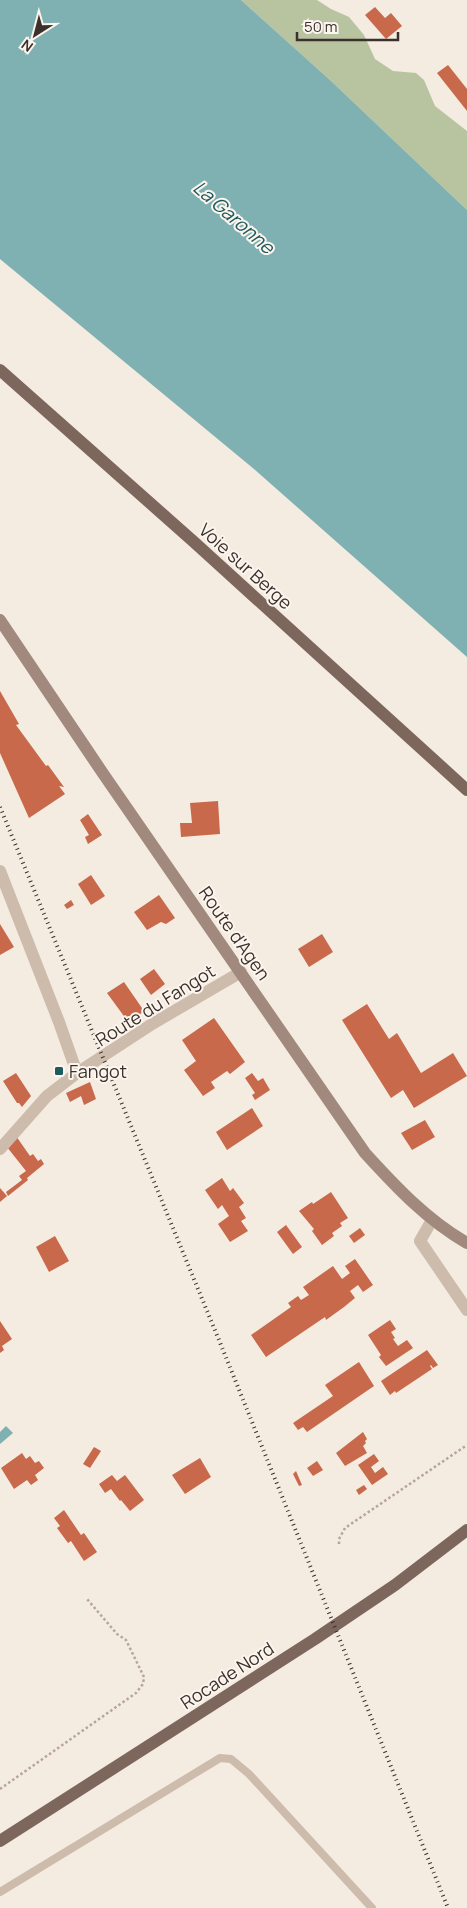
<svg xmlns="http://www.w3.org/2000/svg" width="467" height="1908" font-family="Manrope,sans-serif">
<rect width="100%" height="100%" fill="#f4ebe1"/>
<polygon fill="#b8c4a0" points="241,0 317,0 331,9 349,17 364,35 375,59 393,71 416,73 424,80 435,106 467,131 467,210 330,80"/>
<g fill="#7fb0b2">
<polygon points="0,0 241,0 330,80 467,210 467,657 254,469 0,259"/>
<polygon points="6,1426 13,1433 0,1444 0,1432"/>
</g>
<g fill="#c8694b">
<polygon points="375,7 385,18 391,13 402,26 386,39 365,15"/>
<polygon points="448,65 467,89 467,111 437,73"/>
<polygon points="0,691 19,724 16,725 46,766 48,765 64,787 59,786 65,794 29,818 0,753"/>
<polygon points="218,801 220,834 181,837 180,823 192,823 190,803"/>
<polygon points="88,814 102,835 88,844 85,837 89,835 80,820"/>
<polygon points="91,875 105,896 91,905 78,884"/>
<polygon points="159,895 175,918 166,924 161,922 147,930 134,912"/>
<polygon points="71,900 74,905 67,909 64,905"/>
<polygon points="0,924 14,947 0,955"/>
<polygon points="322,934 333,952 309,967 298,949"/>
<polygon points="154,969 165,984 151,995 140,979"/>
<polygon points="124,982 144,1011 129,1023 107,993"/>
<polygon points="367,1004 389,1039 397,1033 421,1073 453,1053 467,1076 414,1108 403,1090 391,1098 342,1020"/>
<polygon points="214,1018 245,1062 230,1074 227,1071 211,1082 215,1088 203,1096 184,1070 196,1061 182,1040"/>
<polygon points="16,1073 31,1096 22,1107 19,1103 17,1103 3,1081"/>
<polygon points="252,1073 258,1081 263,1078 270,1090 255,1100 252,1095 255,1093 245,1078"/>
<polygon points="90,1082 96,1099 84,1105 81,1096 70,1102 66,1093"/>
<polygon points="252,1108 263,1126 227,1150 216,1132"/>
<polygon points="425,1120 435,1137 412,1150 401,1133"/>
<polygon points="16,1136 30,1156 33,1154 38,1161 41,1159 44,1164 27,1178 28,1180 8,1196 6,1192 22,1180 19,1176 26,1171 7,1147"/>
<polygon points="222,1178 230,1191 233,1188 244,1203 239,1207 246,1218 241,1221 248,1231 230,1242 218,1224 229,1216 222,1205 218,1209 205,1190"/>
<polygon points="0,1188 7,1196 0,1202"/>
<polygon points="331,1192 348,1218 340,1223 342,1226 332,1233 334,1236 322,1245 312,1231 314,1229 299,1211 312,1202 313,1204"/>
<polygon points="286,1225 302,1247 293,1254 277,1232"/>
<polygon points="360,1228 365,1235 354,1243 349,1236"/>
<polygon points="55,1236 69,1261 49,1272 36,1247"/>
<polygon points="355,1259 373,1285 363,1292 358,1285 350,1291 355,1298 344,1307 326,1320 325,1317 266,1357 251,1335 291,1307 288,1303 298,1296 301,1300 309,1295 303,1287 333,1266 342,1279 350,1273 345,1266"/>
<polygon points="390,1320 396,1329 391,1332 395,1338 393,1339 398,1346 407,1340 413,1348 386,1366 379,1357 381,1355 368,1335"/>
<polygon points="0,1321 12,1339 2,1346 4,1350 0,1353"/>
<polygon points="427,1350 438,1365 433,1368 431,1365 430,1366 432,1369 396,1393 395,1391 390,1395 381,1381"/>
<polygon points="359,1362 374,1386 307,1432 303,1427 298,1430 293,1423 333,1396 325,1385"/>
<polygon points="363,1432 367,1439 365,1441 366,1443 363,1446 367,1453 345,1466 336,1453"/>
<polygon points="94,1447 101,1451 90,1468 83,1464"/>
<polygon points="22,1453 26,1459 30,1456 35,1463 39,1461 44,1468 35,1475 38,1480 31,1485 27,1480 14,1489 1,1468"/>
<polygon points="374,1454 379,1461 371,1467 375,1473 383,1467 388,1474 372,1485 358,1465"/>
<polygon points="200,1458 211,1477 185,1494 172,1475"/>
<polygon points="317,1461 323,1470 313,1476 307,1468"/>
<polygon points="296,1471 302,1485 299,1486 293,1474"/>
<polygon points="112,1475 117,1481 125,1475 144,1500 130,1511 121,1500 120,1501 111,1489 105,1493 99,1484"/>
<polygon points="364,1485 367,1489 359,1495 356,1490"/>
<polygon points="64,1510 81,1535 84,1533 97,1552 84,1561 71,1541 68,1543 57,1528 60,1526 54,1518"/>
</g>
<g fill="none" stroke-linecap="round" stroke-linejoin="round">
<g stroke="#b9a596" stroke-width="2.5" stroke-dasharray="2.5 2.5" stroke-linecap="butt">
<polyline points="339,1544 339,1539 345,1528 467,1445"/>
<polyline points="0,1789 136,1693 143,1684 144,1677 126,1640 117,1634 87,1599"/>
</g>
<polyline stroke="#cdbbac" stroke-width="8" points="0,1892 220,1758 231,1759 249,1774 372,1908"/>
<g stroke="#cdbbac" stroke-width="12">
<polyline points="0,871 59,1022 77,1073"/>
<polyline points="432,1220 420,1241 467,1310"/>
</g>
<polyline stroke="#cdbbac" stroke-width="12" points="0,1149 47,1096 77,1073 152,1024 241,972"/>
<path stroke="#a18a7d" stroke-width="12" d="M0,620L102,772L365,1153C396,1187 427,1220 467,1243"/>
<g stroke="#7d675c" stroke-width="12">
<polyline points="0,370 194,542 467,790"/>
<polyline points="0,1841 315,1639 395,1585 467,1530"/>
</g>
<polyline stroke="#3b302b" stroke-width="4" stroke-dasharray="1 4" stroke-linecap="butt" points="0,807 221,1345 448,1908"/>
</g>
<rect fill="#1f5a5e" stroke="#fbf5ee" stroke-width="2" x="54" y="1066" width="10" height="10" rx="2.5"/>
<g text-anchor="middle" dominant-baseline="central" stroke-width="4" stroke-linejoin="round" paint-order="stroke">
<g font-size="18" fill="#3b302b" stroke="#fbf5ee">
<text transform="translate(246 566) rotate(42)">Voie sur Berge</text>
<text transform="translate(235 933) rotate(55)">Route d'Agen</text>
<text transform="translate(155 1005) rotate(-32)">Route du Fangot</text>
<text transform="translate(227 1675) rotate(-33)">Rocade Nord</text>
</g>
<g font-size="18" fill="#3b302b" stroke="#fbf5ee" text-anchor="start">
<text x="69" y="1071">Fangot</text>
</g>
<g font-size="19" font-style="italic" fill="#1f5a5e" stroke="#fbf5ee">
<text transform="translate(234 217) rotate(41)">La Garonne</text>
</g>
</g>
<g transform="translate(35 35) rotate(216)" stroke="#fbf5ee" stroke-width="4" paint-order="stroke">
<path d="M0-4L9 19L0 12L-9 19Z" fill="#3b302b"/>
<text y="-8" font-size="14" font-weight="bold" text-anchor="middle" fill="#3b302b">N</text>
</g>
<path d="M297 32v8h101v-8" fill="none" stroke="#3b302b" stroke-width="2.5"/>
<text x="304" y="32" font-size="15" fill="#3b302b" stroke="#fbf5ee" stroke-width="4" paint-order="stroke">50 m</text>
</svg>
